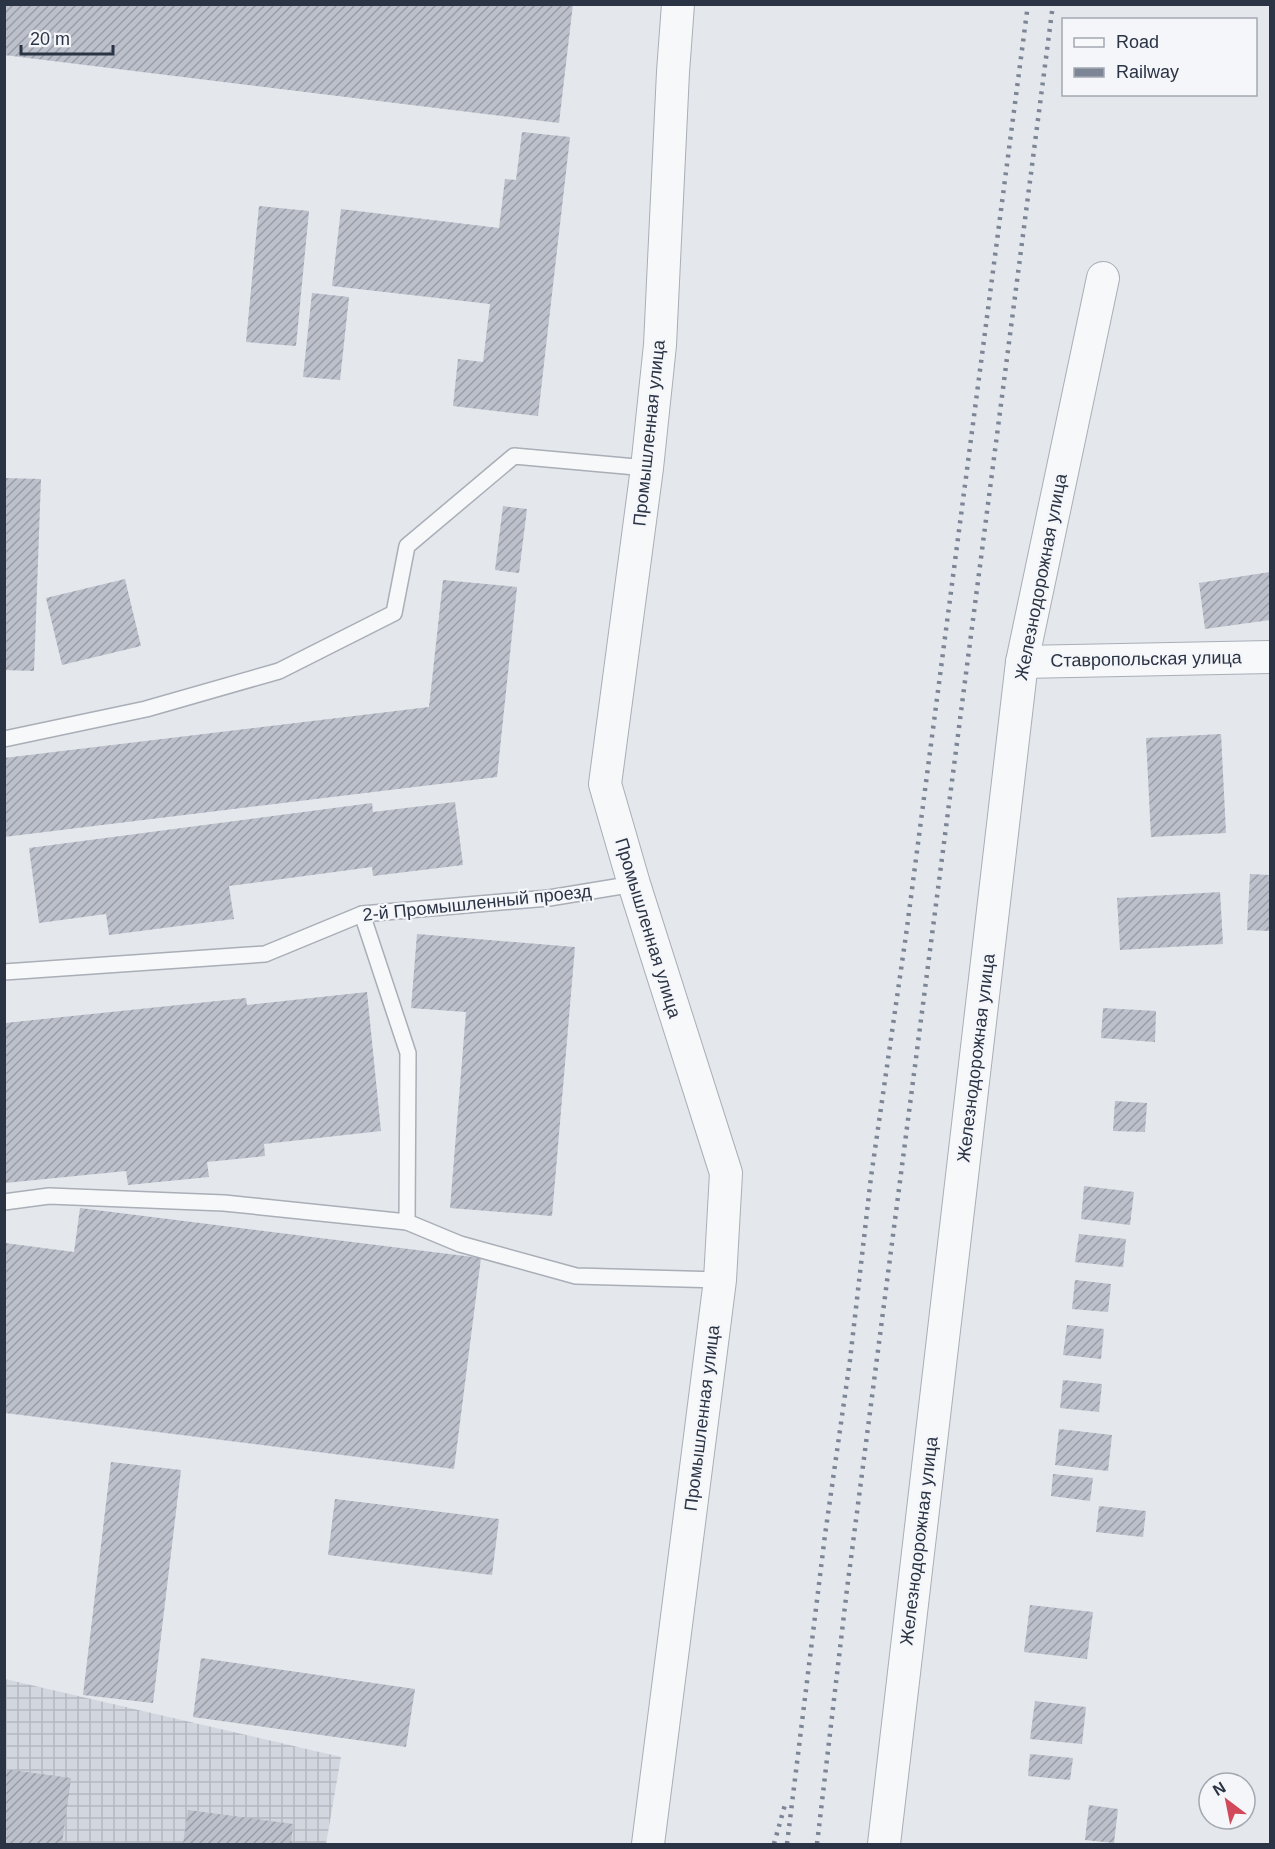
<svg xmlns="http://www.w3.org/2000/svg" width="1275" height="1849" font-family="Arial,sans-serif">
<defs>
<pattern id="industrial-grid" width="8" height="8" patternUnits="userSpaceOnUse" patternTransform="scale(1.5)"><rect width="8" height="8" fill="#d2d6de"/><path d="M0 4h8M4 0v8" fill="none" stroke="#b4b8c0"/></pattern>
<pattern id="building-hatch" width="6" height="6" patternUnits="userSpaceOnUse" patternTransform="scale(1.5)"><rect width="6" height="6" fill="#bbc0ca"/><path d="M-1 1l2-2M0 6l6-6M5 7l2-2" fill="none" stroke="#989da6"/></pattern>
</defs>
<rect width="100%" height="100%" fill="#e4e7ec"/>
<polygon fill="url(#industrial-grid)" points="5,1679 341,1757 326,1844 5,1844"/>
<g fill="url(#building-hatch)">
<polygon points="4,4 573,4 559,123 4,55"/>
<polygon points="522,132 570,137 538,416 453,406 458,359 483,362 490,304 332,286 341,209 499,228 505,179 516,180"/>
<polygon points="259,206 309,211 296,346 246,342"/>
<polygon points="312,293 349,297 340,380 303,377"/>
<polygon points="4,478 41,479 34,671 4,670"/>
<polygon points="503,506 527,509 519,573 495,570"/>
<polygon points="1270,572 1270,620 1205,629 1199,583"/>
<polygon points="125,579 141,646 62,665 46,598"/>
<polygon points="443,580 517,587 497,777 4,837 4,758 429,707"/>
<polygon points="1221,734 1226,833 1151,837 1146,738"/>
<polygon points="455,802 463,865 373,876 372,867 229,886 234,919 109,935 106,914 39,923 29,848 372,803 373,812"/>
<polygon points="1250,874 1270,875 1270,931 1247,930"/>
<polygon points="1220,892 1223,944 1120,950 1117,898"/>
<polygon points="417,934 575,947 552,1216 450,1208 466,1012 411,1008"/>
<polygon points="367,992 381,1131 264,1144 265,1156 207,1162 209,1177 128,1185 126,1171 5,1183 5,1023 246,998 247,1005"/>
<polygon points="1103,1008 1156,1011 1155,1042 1101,1038"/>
<polygon points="1115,1101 1147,1103 1145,1132 1113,1131"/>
<polygon points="1084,1186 1134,1192 1130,1225 1081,1219"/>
<polygon points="80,1208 481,1258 454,1469 5,1413 5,1243 74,1252"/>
<polygon points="1079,1234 1126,1239 1123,1267 1075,1262"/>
<polygon points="1075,1280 1111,1284 1108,1312 1072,1309"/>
<polygon points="1067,1325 1104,1329 1101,1359 1063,1355"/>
<polygon points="1063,1380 1102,1384 1099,1412 1060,1408"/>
<polygon points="1059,1429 1112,1435 1108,1471 1055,1465"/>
<polygon points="111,1462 181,1470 153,1703 83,1695"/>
<polygon points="1053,1474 1093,1478 1090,1501 1051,1496"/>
<polygon points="335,1499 499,1519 492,1575 328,1555"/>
<polygon points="1099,1506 1146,1511 1143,1537 1096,1532"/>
<polygon points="1030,1605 1093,1612 1087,1659 1024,1652"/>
<polygon points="201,1658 415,1689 406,1747 193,1717"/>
<polygon points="1035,1701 1086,1707 1082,1744 1030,1739"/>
<polygon points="1030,1754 1073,1758 1070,1780 1028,1776"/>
<polygon points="4,1769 71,1778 62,1844 4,1844"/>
<polygon points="1089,1805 1118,1809 1114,1843 1085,1840"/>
<polygon points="188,1810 293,1824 291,1844 183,1844"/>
</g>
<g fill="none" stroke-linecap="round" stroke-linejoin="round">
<g stroke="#a9aeb7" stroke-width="18">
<g id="service">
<polyline points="4,739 146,709 279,671 394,613 407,546 514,456 647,468"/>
<polyline points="362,914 408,1053 407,1222 460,1244 576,1276 720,1280"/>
<polyline points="4,972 265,954 362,914 549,898 634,884"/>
<polyline points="4,1202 49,1196 224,1203 407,1222"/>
</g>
</g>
<g stroke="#a9aeb7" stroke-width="34">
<g id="minor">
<polyline points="1022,662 1270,657"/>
<polyline points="648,1844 720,1280 726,1173 634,884 605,784 647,468 660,345 673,72 678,4"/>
<polyline points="884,1844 1022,662 1103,278"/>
</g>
</g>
<use href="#service" stroke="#f7f8fa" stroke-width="15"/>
<use href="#minor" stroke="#f7f8fa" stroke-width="32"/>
<g stroke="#7d8696" stroke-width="4.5" stroke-dasharray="3 6" stroke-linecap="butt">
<polyline points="774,1844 786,1801"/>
<polyline points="787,1844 825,1535 850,1360 871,1177 906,935 1028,4"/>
<polyline points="817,1844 847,1589 1053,4"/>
</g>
</g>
<g text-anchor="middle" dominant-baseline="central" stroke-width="4.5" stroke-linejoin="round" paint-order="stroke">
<g font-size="18" fill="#2b3445" stroke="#f4f6f9">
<text transform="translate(649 433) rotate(-84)">Промышленная улица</text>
<text transform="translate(1041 577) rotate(-79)">Железнодорожная улица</text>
<text transform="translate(1146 659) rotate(-1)">Ставропольская улица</text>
<text transform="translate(477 903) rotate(-6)">2-й Промышленный проезд</text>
<text transform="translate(648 928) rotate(73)">Промышленная улица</text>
<text transform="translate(976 1058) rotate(-83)">Железнодорожная улица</text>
<text transform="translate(702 1418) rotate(-83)">Промышленная улица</text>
<text transform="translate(919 1541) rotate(-83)">Железнодорожная улица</text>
</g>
</g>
<rect width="1275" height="1849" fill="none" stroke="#2b3445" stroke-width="12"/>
<rect x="1062" y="18" width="195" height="78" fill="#f4f6f9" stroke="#a4a8b1" stroke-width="1.5"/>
<rect x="1074" y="38" width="30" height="9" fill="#f7f8fa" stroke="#a4a8b1" stroke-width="1.5"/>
<text x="1116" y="48" font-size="18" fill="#2b3445">Road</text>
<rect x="1074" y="68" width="30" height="9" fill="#7d8696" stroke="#a4a8b1" stroke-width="1.5"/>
<text x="1116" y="78" font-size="18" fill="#2b3445">Railway</text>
<g transform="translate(1227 1801) rotate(328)"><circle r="28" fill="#f4f6f9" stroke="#a4a8b1" stroke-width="1.5"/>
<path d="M0-4.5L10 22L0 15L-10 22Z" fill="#d1495b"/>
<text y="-9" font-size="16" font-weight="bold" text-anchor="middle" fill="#2b3445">N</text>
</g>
<path d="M21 45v9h92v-9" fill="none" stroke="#2b3445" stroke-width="3"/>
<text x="30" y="45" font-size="18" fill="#2b3445" stroke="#f4f6f9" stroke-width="4.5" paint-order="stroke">20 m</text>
</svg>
